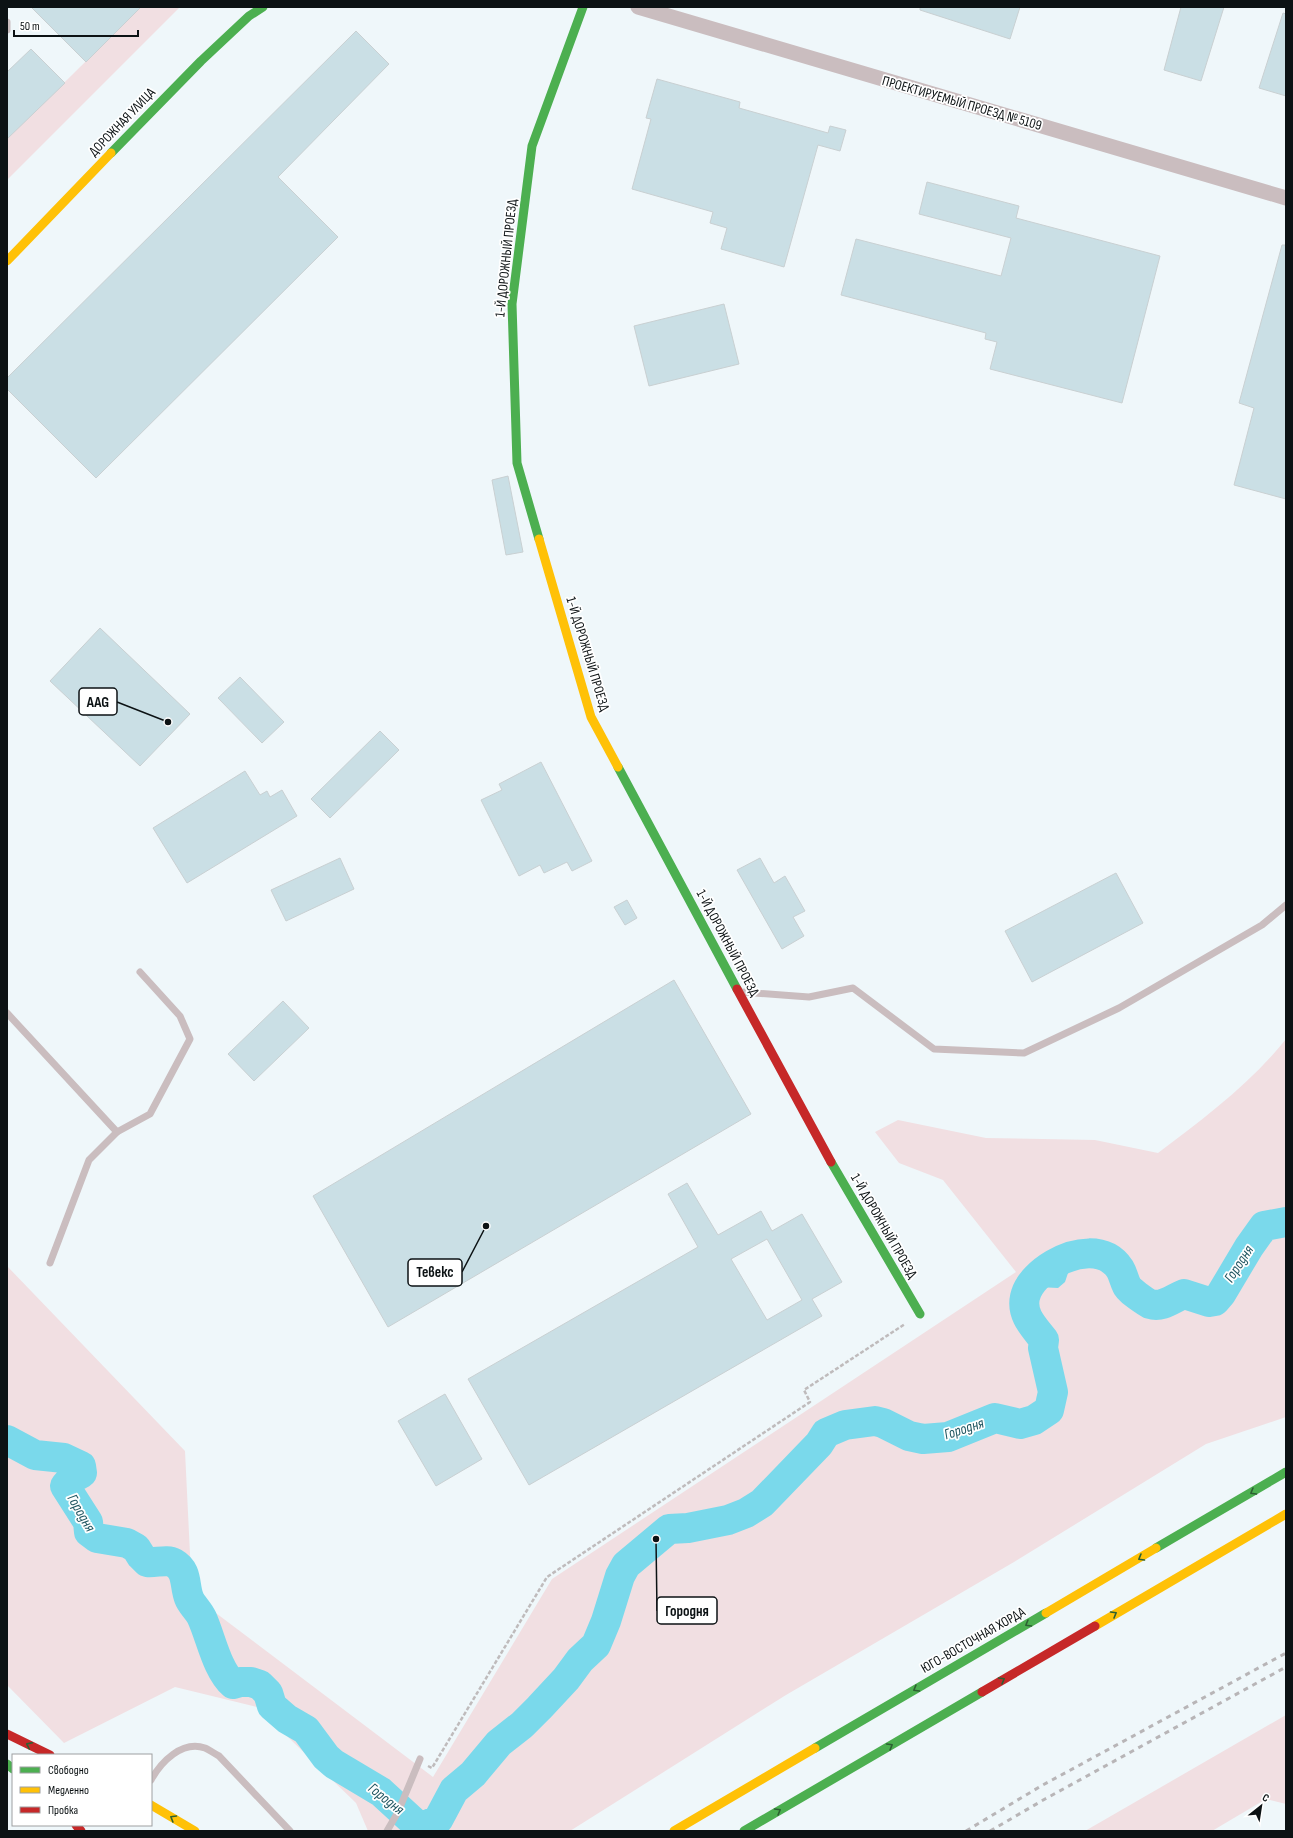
<svg xmlns="http://www.w3.org/2000/svg" width="1293" height="1838" font-family="'Sofia Sans Condensed',sans-serif">
<rect width="100%" height="100%" fill="#eff7fa"/>
<g fill="#f1dfe2">
<polygon points="141,7 180,7 7,180 7,139"/>
<path d="M1286,1039V1417L1206,1444L1014,1562L786,1695L570,1831H368L356,1803L257,1707L175,1687L64,1743L7,1685V1266L185,1451L192,1595L433,1777L552,1579L1016,1272L943,1180L899,1163L875,1132L898,1120L986,1138L1095,1140L1158,1153C1203,1119 1250,1084 1286,1039Z"/>
<polygon points="1286,1715 1286,1804 1266,1799 1212,1831 1085,1831"/>
</g>
<path fill="#7ad9eb" d="M1063,1251L1072,1261L1065,1282L1058,1288L1038,1287C1036,1282 1031,1274 1032,1269C1034,1255 1052,1253 1063,1251Z"/>
<g fill="none" stroke-linecap="round" stroke-linejoin="round">
<path stroke="#7ad9eb" stroke-width="30" d="M7,1440L35,1455L64,1458L81,1466L82,1473L71,1479L65,1486L88,1522L89,1532L97,1538L127,1543L136,1548L141,1556L147,1562C156,1563 167,1559 174,1563C188,1571 184,1585 189,1598C191,1604 199,1611 202,1618C211,1638 217,1670 233,1684L240,1682H251L260,1685L268,1693L272,1706L287,1719L306,1730L326,1757L334,1764L381,1792L417,1825H427L438,1820L454,1790L473,1774L499,1743L522,1725L539,1708L566,1679L580,1660L596,1645L606,1621L620,1576L626,1565L669,1529L688,1528L728,1520L746,1513L762,1503L819,1444L826,1433L845,1425L875,1421L883,1423L909,1436L923,1439L948,1437L995,1418L1020,1424L1034,1420L1049,1410L1053,1392L1043,1348L1044,1340C1034,1327 1021,1315 1025,1297C1028,1283 1042,1271 1054,1264C1074,1252 1105,1246 1120,1269C1123,1274 1124,1280 1127,1286C1128,1290 1146,1302 1150,1304C1163,1308 1173,1298 1184,1294L1209,1302L1215,1301L1221,1294L1249,1247L1264,1226L1286,1222"/>
</g>
<g fill="#cadfe5" stroke="#c9d0d2" fill-rule="evenodd">
<polygon points="31,7 141,7 86,62"/>
<polygon points="920,7 1020,7 1010,39 920,10"/>
<polygon points="1181,7 1224,7 1201,81 1164,70"/>
<polygon points="1283,13 1286,14 1286,96 1259,88"/>
<polygon points="356,31 389,64 278,177 338,237 96,478 7,389 7,378"/>
<polygon points="31,49 65,83 7,139 7,72"/>
<polygon points="657,79 740,102 739,108 828,133 830,126 846,130 840,151 818,145 784,267 721,249 727,228 710,223 713,212 632,189 651,119 646,118"/>
<polygon points="927,182 1019,206 1016,218 1160,256 1122,403 990,369 997,342 985,339 986,333 841,295 856,239 1001,276 1011,238 919,214"/>
<polygon points="1282,245 1286,245 1286,499 1234,485 1254,408 1239,403"/>
<polygon points="724,304 739,364 649,386 634,326"/>
<polygon points="508,476 523,552 506,555 492,480"/>
<polygon points="100,628 190,714 140,766 50,681"/>
<polygon points="240,677 284,722 262,743 218,698"/>
<polygon points="380,731 399,750 330,818 311,799"/>
<polygon points="541,762 592,861 572,871 567,862 544,873 540,865 519,876 481,800 502,790 499,784"/>
<polygon points="245,771 260,795 267,791 270,797 282,790 297,816 187,883 153,828"/>
<polygon points="340,858 354,889 286,921 271,890"/>
<polygon points="760,858 774,883 785,876 805,911 793,917 804,936 782,949 737,870"/>
<polygon points="1116,873 1143,923 1032,982 1005,931"/>
<polygon points="627,900 637,918 625,925 614,907"/>
<polygon points="674,980 751,1114 388,1327 313,1196"/>
<polygon points="283,1001 309,1028 254,1081 228,1054"/>
<path d="M687,1183L718,1235L761,1211L772,1231L802,1214L842,1282L812,1299L822,1316L529,1485L468,1379L698,1247L668,1194ZM767,1239L802,1300L767,1320L731,1259Z"/>
<polygon points="445,1394 482,1459 436,1486 398,1421"/>
</g>
<g fill="none" stroke-linecap="round" stroke-linejoin="round">
<polyline stroke="#bfbbbc" stroke-width="2.5" stroke-dasharray="4 2" stroke-linecap="butt" points="428,1766 432,1768 547,1577 810,1402 804,1390 905,1324"/>
<g stroke="#cabdbf" stroke-width="7">
<polyline points="7,22 7,30"/>
<polyline points="742,992 809,997 853,988 934,1049 1024,1053 1119,1008 1262,925 1286,905"/>
<polyline points="7,1013 117,1132 89,1160 50,1263"/>
<polyline points="117,1132 150,1114 190,1039 180,1016 140,972"/>
<path d="M151,1780C161,1762 182,1740 205,1748C210,1750 215,1754 219,1756L290,1831"/>
<polyline points="387,1831 398,1812 420,1759"/>
</g>
<polyline stroke="#cabdbf" stroke-width="15" points="638,7 1286,198"/>
<g stroke="#4caf50" stroke-width="9">
<polyline points="111,153 201,61 249,16 263,7"/>
<polyline points="539,539 517,463 512,304 532,146 583,7"/>
<polyline points="618,767 737,989"/>
<polyline points="831,1162 920,1314"/>
<polyline points="1156,1548 1286,1472"/>
<polyline points="815,1748 1046,1613"/>
<polyline points="7,1764 13,1769"/>
<polyline points="744,1831 982,1692"/>
</g>
<g stroke="#ffc107" stroke-width="9">
<polyline points="7,261 111,153"/>
<polyline points="539,539 591,717 618,767"/>
<polyline points="1046,1613 1156,1548"/>
<polyline points="1095,1626 1286,1514"/>
<polyline points="151,1805 195,1831"/>
<polyline points="674,1831 815,1748"/>
</g>
<g stroke="#c62828" stroke-width="9">
<polyline points="737,989 831,1162"/>
<polyline points="982,1692 1095,1626"/>
<polyline points="7,1734 50,1755"/>
<polyline points="76,1825 81,1831"/>
</g>
<g stroke="#b8b5b7" stroke-width="3" stroke-dasharray="5 5" stroke-linecap="butt">
<polyline points="966,1831 1041,1786 1286,1653"/>
<polyline points="990,1831 1045,1799 1286,1667"/>
</g>
</g>
<defs><path id="oneway-chevron" d="M-2-3.5L2.5 0L-2 3.5" fill="none" stroke-width="1.6" stroke-linecap="round" stroke-linejoin="round"/></defs>
<g stroke="#2c6032">
<use href="#oneway-chevron" transform="translate(1253 1492) rotate(150)"/>
<use href="#oneway-chevron" transform="translate(1141 1558) rotate(150)"/>
<use href="#oneway-chevron" transform="translate(1114 1614) rotate(-30)"/>
<use href="#oneway-chevron" transform="translate(1028 1624) rotate(150)"/>
<use href="#oneway-chevron" transform="translate(1002 1680) rotate(-30)"/>
<use href="#oneway-chevron" transform="translate(916 1689) rotate(150)"/>
<use href="#oneway-chevron" transform="translate(29 1745) rotate(-154)"/>
<use href="#oneway-chevron" transform="translate(890 1746) rotate(-30)"/>
<use href="#oneway-chevron" transform="translate(778 1811) rotate(-30)"/>
<use href="#oneway-chevron" transform="translate(173 1818) rotate(-149)"/>
</g>
<g text-anchor="middle" dominant-baseline="central" stroke-width="3.5" stroke-linejoin="round" paint-order="stroke">
<g font-size="14" fill="#0c1214" stroke="#fff">
<text transform="translate(962 103) rotate(16)">ПРОЕКТИРУЕМЫЙ ПРОЕЗД № 5109</text>
<text transform="translate(122 122) rotate(-46)">ДОРОЖНАЯ УЛИЦА</text>
<text transform="translate(506 258) rotate(-84)">1-Й ДОРОЖНЫЙ ПРОЕЗД</text>
<text transform="translate(588 654) rotate(73)">1-Й ДОРОЖНЫЙ ПРОЕЗД</text>
<text transform="translate(728 943) rotate(62)">1-Й ДОРОЖНЫЙ ПРОЕЗД</text>
<text transform="translate(884 1226) rotate(60)">1-Й ДОРОЖНЫЙ ПРОЕЗД</text>
<text transform="translate(973 1640) rotate(-30)">ЮГО-ВОСТОЧНАЯ ХОРДА</text>
</g>
<g font-size="15" font-style="italic" fill="#205661" stroke="#fff">
<text transform="translate(1239 1264) rotate(-57)">Городня</text>
<text transform="translate(964 1429) rotate(-18)">Городня</text>
<text transform="translate(81 1513) rotate(60)">Городня</text>
<text transform="translate(386 1799) rotate(38)">Городня</text>
</g>
</g>
<path fill="none" stroke="#0c1214" stroke-width="1.5" d="M168 722L117 702M486 1226L462 1272M656 1539L657 1611"/>
<g fill="#0c1214" stroke="#fff" stroke-width="1.5">
<circle cx="168" cy="722" r="4"/>
<circle cx="486" cy="1226" r="4"/>
<circle cx="656" cy="1539" r="4"/>
</g>
<g fill="#fff" stroke="#0c1214" stroke-width="1.5">
<rect x="79" y="688" width="38" height="27" rx="4"/>
<rect x="408" y="1259" width="54" height="27" rx="4"/>
<rect x="657" y="1597" width="60" height="27" rx="4"/>
</g>
<g font-size="15" text-anchor="middle" font-weight="bold" fill="#0c1214">
<text x="98" y="707">AAG</text>
<text x="435" y="1277">Тевекс</text>
<text x="687" y="1616">Городня</text>
</g>
<rect width="1293" height="1838" fill="none" stroke="#0c1214" stroke-width="16"/>
<rect x="12" y="1754" width="140" height="72" fill="#ffffff" stroke="#9ea0a1"/>
<rect x="20" y="1767" width="20" height="6" fill="#4caf50" stroke="#9ea0a1"/>
<text x="48" y="1774" font-size="12" fill="#0c1214">Свободно</text>
<rect x="20" y="1787" width="20" height="6" fill="#ffc107" stroke="#9ea0a1"/>
<text x="48" y="1794" font-size="12" fill="#0c1214">Медленно</text>
<rect x="20" y="1807" width="20" height="6" fill="#c62828" stroke="#9ea0a1"/>
<text x="48" y="1814" font-size="12" fill="#0c1214">Пробка</text>
<g transform="translate(1261 1806) rotate(30)" stroke="#ffffff" stroke-width="3" paint-order="stroke">
<path d="M0-3L7 15L0 10L-7 15Z" fill="#0c1214"/>
<text y="-6" font-size="11" font-weight="bold" text-anchor="middle" fill="#0c1214">С</text>
</g>
<path d="M14 30v6h124v-6" fill="none" stroke="#0c1214" stroke-width="2"/>
<text x="20" y="30" font-size="12" fill="#0c1214" stroke="#ffffff" stroke-width="3" paint-order="stroke">50 m</text>
</svg>
